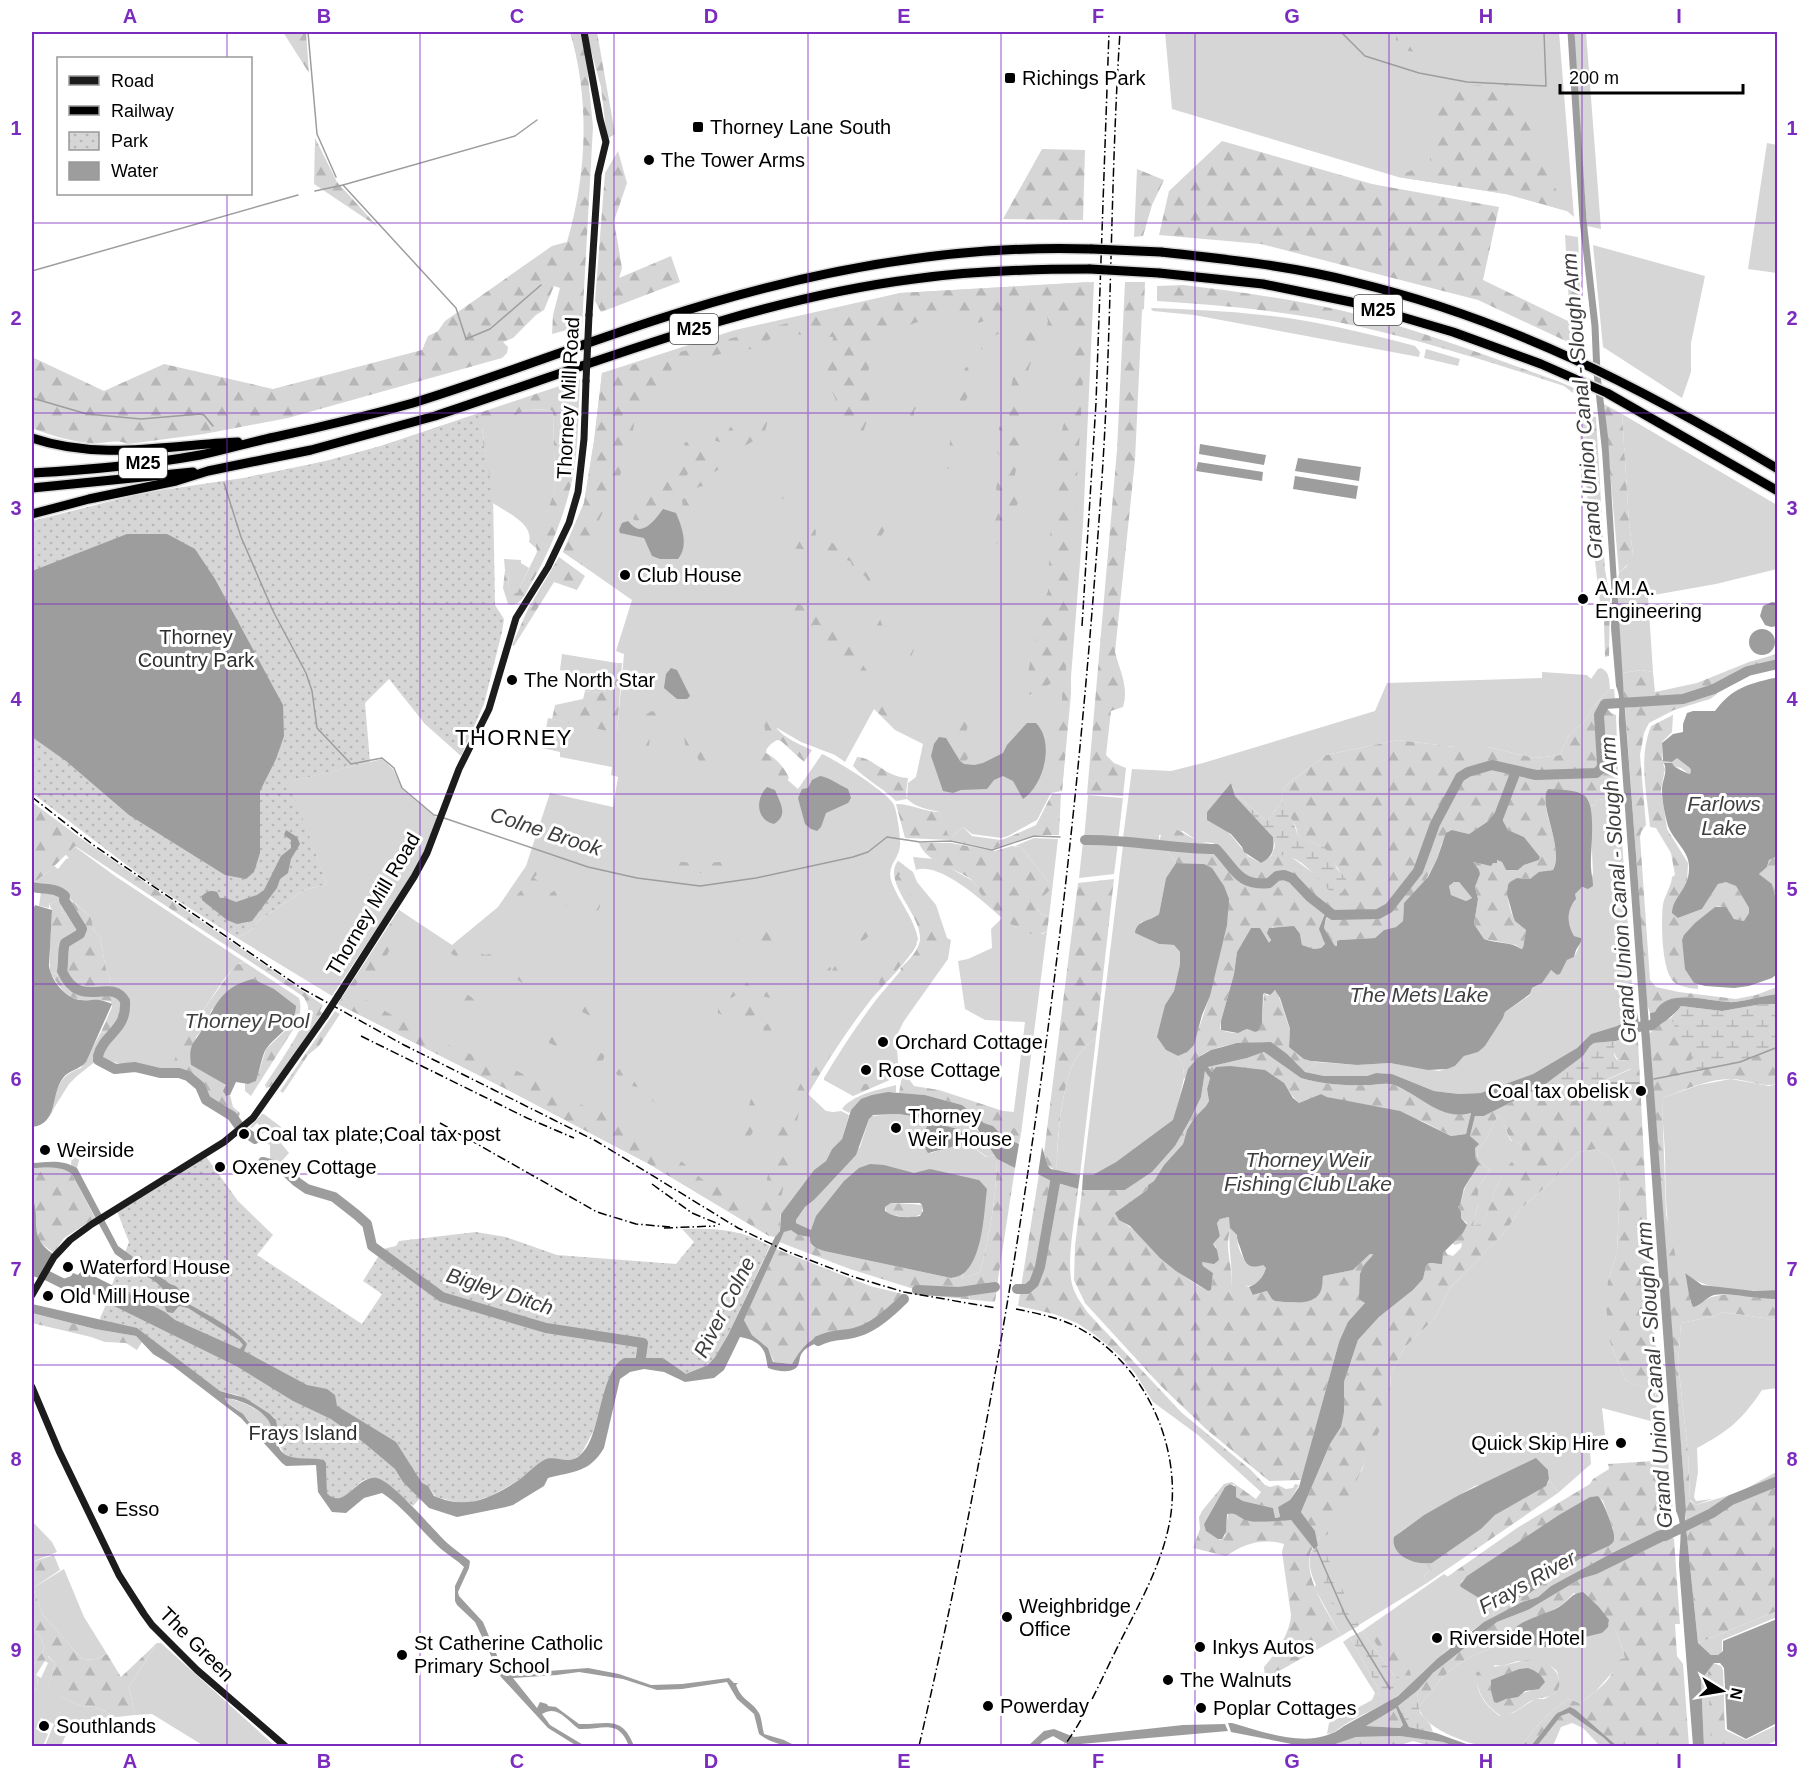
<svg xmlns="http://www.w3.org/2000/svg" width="1809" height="1778" font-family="Arial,sans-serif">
<defs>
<pattern id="forest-firs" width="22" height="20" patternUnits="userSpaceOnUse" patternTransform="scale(1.5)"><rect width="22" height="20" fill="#d6d6d6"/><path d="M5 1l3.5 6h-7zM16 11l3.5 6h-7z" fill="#b6b6b6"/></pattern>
<pattern id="wetland-marsh" width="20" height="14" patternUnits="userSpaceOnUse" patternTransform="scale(1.5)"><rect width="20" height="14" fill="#d6d6d6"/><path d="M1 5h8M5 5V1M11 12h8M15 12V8" fill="none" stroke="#b6b6b6"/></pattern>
<pattern id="park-dots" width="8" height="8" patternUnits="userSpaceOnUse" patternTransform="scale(1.5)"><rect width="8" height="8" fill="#d6d6d6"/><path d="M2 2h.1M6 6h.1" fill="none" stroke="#b6b6b6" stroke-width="1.8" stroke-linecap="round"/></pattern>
</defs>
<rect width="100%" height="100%" fill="#fff"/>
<g fill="#d6d6d6" fill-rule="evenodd">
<polygon points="1165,32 1559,32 1574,217 1567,211 1506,194 1398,177 1172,109"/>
<polygon points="1575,32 1586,32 1601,229 1587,226 1574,42"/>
<polygon points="1767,143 1777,145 1777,273 1748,269"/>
<polygon points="1593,245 1705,276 1691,343 1691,372 1682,398 1603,347"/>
<path d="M1094,282L1083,525L1062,791L1051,793L1037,820L1008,836L1001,838L972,834L963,827L953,836L947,835L940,812C927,809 917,808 907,799L908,783L916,777L923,744L895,730L874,709L845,762L835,755L801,742L777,728L760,756L798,789L822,754C836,760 889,793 894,805C897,812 901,838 900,846C899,859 887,865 891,880C898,901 914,917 918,939C912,960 884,983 870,1001C847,1030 827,1062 808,1094L826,1111L833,1112L841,1111L849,1115L842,1139L832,1149L826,1161L814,1170L784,1211L781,1214L772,1211L769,1236L649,1164L508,1090L338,1004L399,910L452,945L498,907L526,866L550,793L613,807L618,777L611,775L612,767L560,757V752L542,748L548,718L617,732L624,654L616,651L632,600L563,552L584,503L594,441L602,373L735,330L900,293Z"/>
<path d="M1152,308C1189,309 1226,311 1262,315C1313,320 1365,333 1415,346L1420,352L1419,357L1194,315L1153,311L1151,309Z"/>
<polygon points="1426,349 1460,359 1458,366 1424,358"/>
<path d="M551,409L553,412L555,489L537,545V549L529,542C534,524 506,512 493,503L482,428L527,410Z"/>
<polygon points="1622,414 1777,505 1777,569 1716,584 1648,596 1653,672 1641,670 1622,673 1617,586 1619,573 1626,567 1633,555 1629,522"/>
<polygon points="504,559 521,560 521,563 529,568 517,593 509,591 508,572 505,570"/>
<polygon points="562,654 617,663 613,690 598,693 585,691 587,677 560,670"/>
<path d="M1601,668C1610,672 1609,680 1610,689L1598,701L1583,723L1569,735L1560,755L1535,758L1488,747H1455L1398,740L1326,755L1284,787L1281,803L1268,820H1265L1237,795L1231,783L1207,812L1231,835L1248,856L1236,865L1224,850L1213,843L1199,842L1183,831L1159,835V841L1123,838L1132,769L1171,771L1203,763L1375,711L1387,683L1542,678V672L1587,675L1591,679L1598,669Z"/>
<polygon points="382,759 393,769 402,789 437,818 426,850 411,877 332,996 237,938 253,929 258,921 304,890 327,884 288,782"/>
<polygon points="1088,795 1123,798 1118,841 1084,839"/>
<path d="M1619,796L1633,1002L1638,1015L1617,1026L1591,1034L1577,1048L1533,1074L1482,1093L1459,1094L1434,1091L1392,1074L1376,1073L1367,1076H1324L1305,1072L1316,1062L1357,1065L1390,1063L1439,1071L1455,1066L1464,1056L1485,1046L1503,1018L1505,1012L1530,995L1532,988C1545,984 1543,977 1551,970L1557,975L1560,974L1567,960L1574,957C1577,952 1578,948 1581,942V938L1574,936C1568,925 1565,911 1575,901V894L1579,888H1585L1593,874L1590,806L1595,805L1598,800Z"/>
<polygon points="1034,838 1058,839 1049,917 1039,913 1038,906 1041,897 1050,884 1021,847 1015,846"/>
<polygon points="1083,841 1118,843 1114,874 1079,878"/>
<polygon points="1123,845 1151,845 1165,847 1176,863 1166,878 1159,914 1155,918 1141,922 1135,933 1159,944 1174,945 1180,952 1180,964 1174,991 1165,1005 1162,1021 1166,1050 1178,1056 1183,1065 1184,1078 1174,1120 1116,1162 1093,1176 1083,1175"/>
<path d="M74,846L115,876L246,963C242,963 240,962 237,965C224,973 175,1056 170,1072H160L99,1059C99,1043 142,1016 123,995C119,991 111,991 106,988L111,981L106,969L100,937L94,931L91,917L60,890C50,886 41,891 32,884L49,871L53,865L58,869L66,859L69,858L65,854Z"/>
<path d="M913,857L934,859L973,881L991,906L1015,927L1043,934L1047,931L1021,1134L1012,1126L1025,1022L985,1020L965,1009L958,961L968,959L992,948L991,929L1002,918C985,903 940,861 916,870Z"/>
<path d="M898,861L913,872L917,882L936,905L947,938L951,940L948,959L904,1021L896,1037L899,1074L892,1079L853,1096L824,1080V1078C839,1053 855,1028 873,1004C883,990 916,956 920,942C926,917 881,883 898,861Z"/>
<polygon points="57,890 65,896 64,901 70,915 61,912 62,903 57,901 49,904 49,908 39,906 41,892"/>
<path d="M63,945C62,951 61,971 63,976L50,972V946Z"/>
<path d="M119,1027L100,1047L96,1061L77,1076L69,1084L54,1108L50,1117C55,1094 56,1076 81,1068L101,1032L106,1033Z"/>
<path d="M1096,1038L1080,1175L1057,1171C1056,1147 1062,1088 1072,1066C1077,1055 1086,1044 1096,1038Z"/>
<path d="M1731,1079L1769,1086L1777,1084V1290C1751,1292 1705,1292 1685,1273C1663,1250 1666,1183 1665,1153C1664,1134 1662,1116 1662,1098L1699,1085Z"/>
<path d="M896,1085V1092C878,1093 860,1097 849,1113L842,1109C853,1094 879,1090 896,1085Z"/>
<polygon points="262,1114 264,1114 281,1127 275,1136 289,1153 278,1165 262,1161 260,1157 270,1158 270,1145 267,1143 271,1138 265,1132 262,1134 259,1131 262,1128 257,1123 252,1128 250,1127"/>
<path d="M898,1114L919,1117L922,1124L927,1126L925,1131L928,1144L929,1141L934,1140L936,1145L933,1148H930L931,1153L965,1141L986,1157L995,1155L997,1159C996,1197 990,1236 980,1272C970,1277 962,1279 951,1278L963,1275L979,1180L961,1177L811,1230L796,1223V1220L805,1207L814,1200L860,1147L870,1116Z"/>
<path d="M1498,1115C1506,1121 1505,1133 1511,1141H1517L1522,1146V1153C1494,1176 1496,1195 1483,1224L1473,1225L1478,1204V1188L1490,1170L1478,1160L1477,1151L1487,1138Z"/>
<polygon points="56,1144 74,1145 82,1149 77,1168 71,1165 72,1152 56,1150"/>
<path d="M1596,1149L1612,1159L1620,1184L1617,1252L1608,1281L1610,1342L1625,1380L1634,1384L1655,1389L1658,1423L1602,1408L1605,1435L1589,1437L1591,1464L1558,1493L1549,1479L1548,1470L1475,1486L1424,1515L1399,1533L1416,1562L1427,1564L1431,1570L1424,1576L1427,1583L1341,1636L1314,1587L1316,1585C1310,1573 1307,1560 1313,1548L1318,1547L1317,1542L1320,1536L1362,1470L1390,1389L1391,1372L1405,1347L1434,1319L1450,1288L1505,1232L1521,1208L1550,1183L1579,1152Z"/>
<path d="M1230,1228L1237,1235C1236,1244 1242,1258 1248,1265H1263L1266,1268C1262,1279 1256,1289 1243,1285L1232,1297L1230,1293C1235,1273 1227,1249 1230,1228Z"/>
<path d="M1723,1312L1777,1320V1388L1762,1390C1742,1420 1729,1431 1697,1448L1698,1472L1694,1497L1696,1501L1712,1499L1696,1505L1690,1500L1688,1452L1678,1363L1681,1323L1715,1316Z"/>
<path d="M226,1398C238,1400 261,1409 268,1420C272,1426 272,1433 272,1439C257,1435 252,1422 240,1412C235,1407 229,1405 224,1400Z"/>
<polygon points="32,1521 52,1542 57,1552 32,1562"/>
<polygon points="64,1569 84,1617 107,1654 96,1659 83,1660 43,1615 33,1588"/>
<path d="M1444,1574L1492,1606L1494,1617C1457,1636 1429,1668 1399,1695C1381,1707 1362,1714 1344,1725C1338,1729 1335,1733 1327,1734L1329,1723L1372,1700L1375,1693L1343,1642L1350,1637L1379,1690L1378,1705L1393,1698L1399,1678L1393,1674L1362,1631Z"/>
<polygon points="1777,1611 1777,1617 1722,1640 1722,1651 1719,1655 1711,1655 1698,1643"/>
<path d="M1609,1620L1617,1633L1625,1658L1596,1691L1580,1703L1568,1699C1549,1712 1534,1727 1522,1746C1510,1746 1496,1748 1484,1746C1467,1744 1421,1727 1419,1707C1432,1690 1445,1671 1465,1660C1482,1650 1501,1648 1514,1633L1524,1640L1542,1648L1602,1633L1609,1623ZM1518,1661L1552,1667L1557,1671L1559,1679V1688L1555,1693L1544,1699H1535L1513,1713L1500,1716C1488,1708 1477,1695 1477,1680L1495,1665L1502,1666Z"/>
<polygon points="32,1625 41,1639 45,1648 32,1667"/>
<polygon points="157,1643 161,1643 275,1746 204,1746 152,1714 135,1715 129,1687"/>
<polygon points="47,1656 55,1663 49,1684 51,1690 65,1699 81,1706 95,1707 117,1717 93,1718 86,1724 81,1735 68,1730 61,1746 45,1746 54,1724 41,1718 36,1729 48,1734 43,1746 35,1746 32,1742 32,1690 37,1688 38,1682 36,1675 41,1678 48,1663 45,1661"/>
<polygon points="1713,1663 1721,1666 1723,1670 1725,1730 1746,1740 1777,1725 1777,1740 1765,1746 1704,1746 1701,1680"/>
<path d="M99,1719L120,1722C112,1730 98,1738 88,1732L89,1726Z"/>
</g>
<g fill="url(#forest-firs)" fill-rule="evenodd">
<polygon points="283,32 306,32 309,73"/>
<path d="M570,32H580L586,56L593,127L582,326L552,334L553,315L560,288L554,286L544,310L536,315L513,338L503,342L508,347L507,353L502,358L288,418L204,434L128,444C114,438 102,445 89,443C70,441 49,435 32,428V357L104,391L164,364L273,389L422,350L428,336L438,331L445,321L552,246L567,242C587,174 590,100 570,32Z"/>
<polygon points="586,32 597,32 615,134 607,139 601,87"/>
<polygon points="1396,32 1422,32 1415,52 1396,49"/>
<polygon points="1507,83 1528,115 1536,150 1567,211 1506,194 1398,177 1430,161 1433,100 1436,88"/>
<polygon points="315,138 337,182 378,227 314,184"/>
<polygon points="1222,141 1372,184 1499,207 1483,280 1570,322 1565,235 1578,237 1583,349 1478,300 1261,244 1159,235 1169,191"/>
<polygon points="1042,149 1085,150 1083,220 1003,219"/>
<polygon points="618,151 627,183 614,221 622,268 619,278 671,256 680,282 601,312 595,301 605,173"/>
<polygon points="1137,169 1164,180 1152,205 1143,236 1134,237"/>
<path d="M1089,282L1066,658V670L1071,679V694L1062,791L1057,785V734L1062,703V686L1055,681C1045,686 1038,693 1027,695L1026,683L1040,613L1048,591L1051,516L1060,483L1054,458L1066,416L1070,391L1076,312C1058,316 1058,353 1026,345L1024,342L1027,335C1007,332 992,328 985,350L981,349L985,335L991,330L1047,326L1048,321L1047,317L1042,316L990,318L979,323L972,313C934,317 880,322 869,367C868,372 869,380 869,385C870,405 869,421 860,439L848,436L842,428L838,404L827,381L828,355L832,348L833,337L779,333L757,348L715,355L703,362L676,363L661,385L650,393L635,417L632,438L620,475L581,559L582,565L563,552L584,503L594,441L602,373L900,293Z"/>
<path d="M1125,282H1145L1144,309L1142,310L1135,460L1115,652C1120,672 1129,686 1123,707L1111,711L1106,755L1114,763L1126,768L1123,796L1087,794L1117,450Z"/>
<path d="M1183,285C1244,292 1305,301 1364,316C1431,334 1495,359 1560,382L1574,388L1573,393L1564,386C1497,364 1430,343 1361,327C1294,312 1225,305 1157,301V286Z"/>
<path d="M1030,355L1032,359L1028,371L1023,434L1015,474L1014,490L1019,499C1014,515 1006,539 991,548C987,525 1001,517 1003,497L998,495L996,488L1001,471L1012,468V460L999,455L994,448L999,436V427L1004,422L1009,423C1009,404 1010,368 1024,356Z"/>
<polygon points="968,367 971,389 960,413 958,446 951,469 947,468 955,397 965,368"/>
<path d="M580,379C578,415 579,458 569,493C561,524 548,554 532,582C526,592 521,608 508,604L503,588L505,570L508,571L509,590L517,593L537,552L536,545L555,489L553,412L550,409L527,410L482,429L493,495V520L248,477L326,461L381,446Z"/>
<path d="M916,387L919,389L920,397L918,401L919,404L914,411C914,423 914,422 908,433L904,434L903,432L907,423L904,416L907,403L909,402L907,398L911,390Z"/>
<polygon points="1604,404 1622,414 1629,522 1633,555 1630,562 1619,573"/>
<path d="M768,414L769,416L764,435L741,448L736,445L739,438L735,436L719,442L714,440L716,434H711L721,421L731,427L735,432C746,428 752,416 765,419Z"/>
<polygon points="1589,416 1596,417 1605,570 1610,597 1609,656 1605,657 1604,622 1601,611 1578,420"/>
<path d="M686,442L708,446L712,458L719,453L720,462L718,470L714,472L698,466L689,471L685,479V491L682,495L663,497L650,516L636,521L633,519C637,509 642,500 648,492C653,486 658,485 659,477C667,474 673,472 677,465L673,460L676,455H682L686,451L684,444Z"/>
<path d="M703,473L714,478V482L687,491L686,487C691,480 692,474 703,473Z"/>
<path d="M793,474L797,475C796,486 790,497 779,500L774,495L768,493L772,491H785L790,476Z"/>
<polygon points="691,493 703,497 706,500 705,502 687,511 683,510 682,500"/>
<path d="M882,508L887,511C889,521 884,539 873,542C869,532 869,518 876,509Z"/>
<polygon points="810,524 812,524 816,531 815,541 820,536 822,536 826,542 837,544 852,560 865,565 878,582 876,599 880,601 880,619 885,632 881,636 876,636 875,632 876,622 867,616 872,611 873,603 866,592 868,581 865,576 862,575 861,568 851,569 852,564 850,561 834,557 833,551 786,548 791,539"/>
<polygon points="559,557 585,576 577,590 554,582 514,646 512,645 528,609"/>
<path d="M796,604C832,611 855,657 877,684L880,693L876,696H871L852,672L836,661L824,650L826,643L820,625H813L815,637L811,635C808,627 804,624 795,626L792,624V616L787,612Z"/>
<polygon points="897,644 912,646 914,649 911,657 901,659 895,654"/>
<polygon points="1777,654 1777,664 1748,670 1713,688 1683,698 1661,700 1624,698 1622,673 1641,670 1653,672 1655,692 1697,683 1749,662"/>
<polygon points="617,663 622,663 617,733 552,719 555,705 583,699 585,691 598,693 612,690"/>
<path d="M1610,689H1614L1615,699L1604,700C1590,719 1604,747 1600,769L1595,772L1536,774L1492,764L1468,771L1460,777L1433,824L1416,870L1387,907L1378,913L1342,916L1333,914L1293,877C1282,872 1277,874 1268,882C1239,885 1234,867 1217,849L1186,848L1159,841L1163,829C1180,826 1187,838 1202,842C1210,845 1217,843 1224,850C1228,854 1232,860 1236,864L1248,856L1261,863L1271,856L1278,854L1290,856L1317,876L1347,886C1346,879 1326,850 1320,846C1313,842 1305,840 1298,836L1296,827L1281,803L1284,787L1326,755L1398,740L1455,747H1488L1535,758L1560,755L1569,735L1583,723L1598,701Z"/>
<path d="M1712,691H1716L1717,694L1710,699L1674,710L1649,723L1644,733L1640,755L1646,825L1641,832L1640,837L1650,980L1656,987L1679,992L1736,999L1756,995L1777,987V994C1764,996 1749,1000 1735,1002C1713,1004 1669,985 1656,1012L1650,1013L1647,1004L1625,708L1681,701Z"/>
<path d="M883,697L889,698L893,704V711L887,717L879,714C875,707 877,702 883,697Z"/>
<path d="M968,706L973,708L974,711C972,717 968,722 967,729C965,741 974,754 965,762L960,761L956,730L960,726C959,716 959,713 968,706Z"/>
<path d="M1605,706L1611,713L1616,715L1619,796L1598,800L1595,805L1590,806L1588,799L1548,789C1537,809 1565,845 1553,870L1546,871L1530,879L1517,878L1508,886C1507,896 1509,911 1515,920C1517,923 1522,926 1526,930L1523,948L1521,949L1516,945L1484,939L1474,924L1478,899L1475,887L1480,874L1473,862C1483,864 1490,867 1497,860L1502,862L1506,870H1518L1524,865L1539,860L1540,857L1524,837L1508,830L1502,819L1503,807L1517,772C1541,781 1572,776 1597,774C1606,766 1608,747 1607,736C1599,727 1600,715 1605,706Z"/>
<path d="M763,709C776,733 787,739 812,750L804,762L781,741L777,740C772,743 766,747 766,753C776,758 785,768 789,778L786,782L761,761L759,753L769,735L765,731Z"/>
<polygon points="652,711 674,716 685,728 679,729 665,718 654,719 651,722 649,746 641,750 641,725 645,715"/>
<path d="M1673,715L1672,732L1662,742V760L1672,762L1677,757L1690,768L1691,771L1690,775L1681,768L1663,764L1665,769L1661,790L1667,829L1688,863L1687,884L1676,900L1678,918L1702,909L1718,884L1726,881L1736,886L1749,908V913L1745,921C1744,921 1735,920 1735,919C1727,913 1727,904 1715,907L1682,940L1685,962L1694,983L1698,985V989C1692,989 1680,986 1675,983C1661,973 1661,920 1663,904C1665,895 1671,887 1672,877L1675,875L1671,853L1656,828L1650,827C1647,793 1638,759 1651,726Z"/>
<path d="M686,732C698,739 695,741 701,751C705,757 708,761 710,768L709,771C699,766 699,759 694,750L685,745L684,733Z"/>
<path d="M857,757C873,757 886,778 908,778L906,793L907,799L896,801C883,788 866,780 853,766Z"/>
<polygon points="1492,766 1514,771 1499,808 1487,822 1469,834 1452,830 1442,843 1437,859 1424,883 1404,903 1403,921 1396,927 1384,930 1375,938 1340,940 1337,947 1335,946 1324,928 1327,916 1342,918 1379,915 1389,909 1419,871 1436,825 1451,801 1461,778 1469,773"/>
<path d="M1052,794H1061L1059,835H1035L992,849L951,840L905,838L896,804C912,804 924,812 940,812L948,835L953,836L963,827L972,836L1001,840L1009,837L1036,825Z"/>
<path d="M32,802L79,837L323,1005L320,1011L322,1013L273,1086L266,1088L265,1085C274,1071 310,1020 308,1006C307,1003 305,1000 304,997L75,846L49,871L32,884Z"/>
<path d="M735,823H737C744,835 746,845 746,859C729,871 669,884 658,861C672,859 683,863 697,863C705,864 713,862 721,862C730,861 736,864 742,855Z"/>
<path d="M919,843H951L995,851L1012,846L1021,847L1050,884L1049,891C1041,898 1037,902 1039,913L1049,917L1047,931C1027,945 994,911 982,896C979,891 976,884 972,880C955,867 927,864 919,843Z"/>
<path d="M1165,847L1187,850H1215C1234,869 1238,888 1269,884C1288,866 1294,883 1307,896C1313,902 1319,907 1325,912L1320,929L1325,944L1321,948L1314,949L1302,945L1300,934L1272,927L1270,943H1268L1260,928H1251L1237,952L1234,974L1221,1021L1220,1029C1229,1034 1239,1034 1247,1029L1255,1032L1262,1023L1264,993L1268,996L1273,991H1277L1290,1030L1289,1047L1311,1061L1316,1062L1305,1072C1295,1066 1285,1052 1273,1044C1269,1041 1261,1043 1255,1043C1229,1043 1191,1048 1186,1079L1184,1078L1183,1065L1178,1056C1197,1047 1202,1015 1210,996L1203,864L1176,863Z"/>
<polygon points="1776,855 1777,856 1777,903 1772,884 1759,874 1767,867 1769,860"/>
<path d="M898,861L904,865L899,876L911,896L924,909L938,936V945L929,956L916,965L910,974H907L900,969C908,960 920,951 920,939C922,915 882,882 898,861Z"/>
<path d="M540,863L543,865L534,878L541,883L538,890C521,894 517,912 511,927H504L501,922L511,911V902L525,886L530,871Z"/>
<path d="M1114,879L1096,1038C1086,1044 1077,1055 1072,1066C1062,1088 1056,1147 1057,1171L1048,1166L1044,1153L1078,883Z"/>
<polygon points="1454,882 1459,882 1472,898 1466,901 1451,895 1449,886"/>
<circle cx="558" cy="900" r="10"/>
<path d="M66,896L91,917L94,931L100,937L106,969L111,981L106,988L108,990H78L66,974L67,947L84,933C82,923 71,910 65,900Z"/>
<path d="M596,900L600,902C601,908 598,911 593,914L574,908L576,903H586Z"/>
<path d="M57,901L62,902L61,912L70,915L81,930C74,938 61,948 50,946L52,910L49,904Z"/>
<polygon points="399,910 412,919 398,936 371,982 359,981 354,987 359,996 423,1033 464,1052 508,1066 574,1102 602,1112 655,1149 681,1161 703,1180 722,1189 738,1200 748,1212 750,1219 756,1220 759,1216 778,1128 809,1067 817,1060 831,1055 800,1107 781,1198 780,1231 775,1237 769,1236 649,1164 508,1090 338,1004"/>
<path d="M865,913L874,916L877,921C874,930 868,940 859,942L849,933L851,928Z"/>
<path d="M767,930L771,931L778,936L776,945C771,951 769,949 762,947C759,946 755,948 751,947L748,945L737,949L732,947L738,940H751Z"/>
<polygon points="907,943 917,944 912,952 880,989 878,972 899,946"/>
<path d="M463,948L472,954L478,952L485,955L491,954L495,955L496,960C489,966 483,965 474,964L471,958L460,961L451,953L454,949Z"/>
<path d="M839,960H842L844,963C847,977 833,977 825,983L829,975L823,978L819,976L829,967L831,968L829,975Z"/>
<path d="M242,963H246L299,998C302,1007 300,1016 296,1025L251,1096L245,1091V1084L256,1081L266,1049L288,1028L295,1012L212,1009L203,1029L196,1037L191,1065L226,1085L224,1093L228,1096L230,1095L233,1107L240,1113L237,1122L232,1114L214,1105L208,1099L198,1083L170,1072C180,1039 215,995 235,965Z"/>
<path d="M516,969L526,972L534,982L545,985L547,990L544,993C541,991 538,988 535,987C524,982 520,986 514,973Z"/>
<path d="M670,971L673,972C674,977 670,980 672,986C668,991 660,994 655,990L660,987L663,982H654L655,978L663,972L666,973Z"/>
<path d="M50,972C71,978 64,985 78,992L114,994C128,1003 123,1013 119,1027L106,1033L101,1032L112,1007L111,1002C98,997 88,1003 77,999C64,996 57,983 50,972Z"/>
<polygon points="737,979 746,981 750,987 749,991 742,996 736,995 731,998 723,989 724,986 731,984"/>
<polygon points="769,982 778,985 780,994 775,999 758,995 756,991 758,985"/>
<path d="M707,990L720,995L729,1004H741L752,1001L759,1004L757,1014C745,1020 730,1019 718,1013V1005L709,1004L705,1001V993Z"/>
<path d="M457,992C472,994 481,1002 474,1017L455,1005L454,996Z"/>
<polygon points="576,999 586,1000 592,1007 601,1009 603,1016 597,1019 580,1011 575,1004"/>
<path d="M1777,1004V1084C1761,1088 1747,1079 1731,1079C1708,1079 1684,1090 1662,1098L1666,1214L1676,1258L1685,1273L1690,1291V1301L1698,1306C1717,1285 1752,1300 1777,1299V1320L1723,1312L1715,1316L1681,1323L1678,1363L1688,1452L1690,1501L1696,1505L1740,1492L1778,1471L1777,1480L1718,1507L1685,1525L1686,1510L1649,1034L1661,1022L1671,1018Z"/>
<polygon points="335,1011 340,1014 319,1046 308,1055 283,1093 280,1091"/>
<polygon points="784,1017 787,1020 782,1032 771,1045 769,1045 762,1037 764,1027 769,1022"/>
<path d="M1639,1032L1638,1041L1652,1314L1662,1403L1657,1402L1655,1389L1633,1384L1625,1380L1610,1342L1606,1306L1608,1281L1617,1252L1620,1184L1612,1159L1596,1149L1579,1152L1550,1183L1521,1208L1505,1232L1450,1288L1434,1319L1405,1347L1391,1372L1390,1389L1381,1427L1344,1508L1330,1530L1327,1535L1320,1536L1317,1542L1315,1531L1301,1512L1330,1444L1341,1427L1344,1382L1358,1340L1379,1317L1413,1290L1423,1279L1426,1266L1429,1263L1435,1264L1445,1250L1447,1254L1453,1256L1461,1248L1462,1243L1455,1245L1452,1243L1463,1233L1467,1223L1461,1218L1458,1207L1460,1205L1465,1187L1470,1179L1476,1160L1475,1148L1470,1136L1475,1116H1484L1543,1086L1561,1098H1567L1631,1069V1061L1618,1060L1613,1051L1616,1041ZM1498,1115C1506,1122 1505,1133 1512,1141H1517L1522,1146V1153C1497,1170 1494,1198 1483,1224L1473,1225L1478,1204V1188L1490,1170L1478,1160L1477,1151L1487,1138Z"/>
<polygon points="549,1036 565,1038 586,1049 604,1054 604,1058 602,1062 594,1063 585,1057 580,1057 549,1043"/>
<path d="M1264,1052L1301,1078C1321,1084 1345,1086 1366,1085C1376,1085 1385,1082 1394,1085C1416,1094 1447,1122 1471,1113L1466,1134L1451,1136L1422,1121L1327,1097L1321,1094L1299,1103C1292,1097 1288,1088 1281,1082C1267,1070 1231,1073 1212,1072L1208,1067L1247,1058Z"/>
<polygon points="894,1063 898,1063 899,1074 895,1077 853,1096 852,1094 854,1087 869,1083 882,1073 894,1068"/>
<path d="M619,1069C626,1068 629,1072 633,1078H637L648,1087C636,1089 621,1084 616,1073Z"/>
<path d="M1205,1070L1210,1078L1207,1089L1209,1101L1206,1106L1194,1118L1187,1130L1183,1144L1164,1165L1154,1181L1148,1185L1147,1190L1116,1213C1120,1222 1128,1225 1136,1232C1159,1255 1177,1275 1208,1291L1212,1283L1213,1273L1203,1266L1202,1262L1210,1263L1216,1247L1213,1244L1220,1236L1217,1223L1220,1219L1229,1217C1232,1225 1229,1233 1228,1241C1227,1258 1235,1276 1230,1293L1232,1296L1237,1288L1243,1285L1249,1287L1254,1295L1267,1291L1275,1301L1297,1303L1323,1276L1353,1270L1370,1254L1374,1253L1375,1255L1364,1265L1360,1295L1365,1303L1339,1342L1301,1480L1269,1481L1206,1429L1161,1386L1085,1303L1074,1280L1075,1246L1082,1190H1125L1152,1172L1175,1146L1201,1097Z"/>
<polygon points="903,1071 914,1086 939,1090 1003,1111 1015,1112 1012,1126 1021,1134 1019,1144 1005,1138 993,1126 984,1123 962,1105 925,1095 899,1093"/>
<path d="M654,1095C667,1096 680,1101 682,1115C672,1116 658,1107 652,1100Z"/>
<path d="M751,1099L762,1105C761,1113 755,1117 755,1123C753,1135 747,1147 733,1139L734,1130L742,1129Z"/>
<path d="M945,1111C973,1121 980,1131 995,1155L987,1157L965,1141V1136L958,1129L934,1123L927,1126L922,1124L919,1117Z"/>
<path d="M997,1159L1015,1168L997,1286L959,1292L917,1290L850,1269L779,1242L784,1232L791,1229L798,1235L810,1237L812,1246L824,1251L951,1278C962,1279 970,1277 980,1272C990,1236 996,1197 997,1159Z"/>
<path d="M56,1167L68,1170L72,1174L95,1218L64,1238L54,1253L38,1241C33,1217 32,1193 32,1168Z"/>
<polygon points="914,1167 912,1204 922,1205 922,1214 911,1218 887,1214 885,1207 891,1203 912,1204"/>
<path d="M1039,1174L1051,1181L1078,1189C1076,1214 1066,1261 1072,1284C1075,1296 1082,1304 1088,1313L1182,1413L1251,1470L1265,1485L1270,1487L1278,1485L1286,1489L1293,1488L1295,1484L1299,1485L1290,1500L1278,1507L1280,1517L1274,1518L1273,1508L1243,1501L1236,1497L1235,1485L1230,1484L1225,1487L1204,1524L1220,1540L1225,1536L1228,1513H1235C1249,1526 1273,1521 1291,1520L1313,1547C1299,1573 1328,1612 1341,1636L1281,1670L1265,1677L1264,1667C1276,1653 1290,1634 1291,1615L1282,1552L1284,1544C1261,1538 1246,1543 1226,1556L1193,1548L1200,1529L1199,1517L1202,1511L1224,1484L1232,1482L1256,1499L1261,1492L1198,1435L1153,1402L1135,1373L1119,1355L1095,1335L1077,1323L1054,1314L1018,1306Z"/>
<path d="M776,1249L870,1286L907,1295C894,1306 874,1325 858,1330C849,1332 839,1331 830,1333C812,1336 801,1349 792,1364L774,1362L768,1348L752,1335L744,1320Z"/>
<polygon points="984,1288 997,1288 995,1302 935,1296 917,1291 959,1293"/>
<polygon points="32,1313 95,1329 136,1336 142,1342 137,1350 126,1343 105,1342 91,1337 32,1323"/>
<path d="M1668,1460L1673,1513L1669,1515L1673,1526L1657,1531L1612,1553L1551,1586L1538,1597L1522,1602L1494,1617L1492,1606C1530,1598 1548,1579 1579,1560C1588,1554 1599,1551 1609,1546L1613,1529L1603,1501L1598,1496L1590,1497L1571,1509L1462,1581L1461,1587L1447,1577L1517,1528L1590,1484L1593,1479L1609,1469L1608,1464Z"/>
<polygon points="1549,1479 1558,1493 1427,1583 1424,1576 1431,1570 1427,1564 1432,1563 1481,1529 1495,1515 1548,1483"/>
<polygon points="1777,1483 1777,1611 1698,1643 1686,1528 1734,1501"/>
<path d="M1671,1537L1674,1539L1680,1624H1675L1677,1656L1683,1664L1689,1746H1617L1576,1710L1556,1714L1531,1746H1522C1534,1727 1549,1712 1568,1699L1580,1703C1593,1693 1616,1679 1615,1661L1625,1658L1617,1633L1599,1607L1574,1593L1562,1605L1514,1631V1633C1501,1648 1482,1650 1465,1660C1445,1671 1432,1690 1419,1707L1417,1691L1420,1685L1464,1646L1497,1622L1528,1610L1580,1579L1597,1574Z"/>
<polygon points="54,1555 60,1570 33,1588 43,1615 83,1660 96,1659 107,1654 121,1677 157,1643 129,1687 135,1715 117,1717 95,1707 81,1706 65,1699 50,1690 49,1684 55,1663 48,1656 36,1675 38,1683 37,1688 32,1690 32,1667 45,1648 41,1639 32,1625 32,1562"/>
<path d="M1371,1627L1377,1631L1385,1644L1396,1651L1399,1658L1410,1671L1411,1677C1393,1678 1377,1643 1367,1629Z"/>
<path d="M1526,1660C1539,1661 1557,1664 1559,1680C1560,1685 1559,1690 1555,1693C1547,1699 1537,1697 1529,1702C1520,1708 1511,1716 1501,1716C1485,1706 1476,1691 1476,1673L1486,1667L1502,1666ZM1519,1669L1531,1691C1526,1691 1503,1700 1497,1703L1491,1691V1681Z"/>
<path d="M1714,1668L1720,1670V1675L1725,1729L1733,1739L1732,1745C1730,1746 1713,1746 1711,1746L1708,1672Z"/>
<polygon points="1396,1708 1403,1725 1400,1728 1366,1726"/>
<polygon points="1569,1713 1604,1738 1612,1746 1600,1746 1583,1728 1572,1723 1561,1727 1553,1746 1537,1746 1561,1716"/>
<polygon points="1401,1736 1443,1742 1454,1746 1427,1745 1413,1741 1397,1746 1322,1746 1356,1737"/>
</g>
<g fill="url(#wetland-marsh)">
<path d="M1231,782L1237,795L1265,820H1268L1281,803C1289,811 1295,825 1298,836L1323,847L1330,853L1337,869L1346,878L1347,886L1341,893L1333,894C1315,878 1299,849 1271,856L1275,846L1273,837L1235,796Z"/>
<polygon points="1762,1004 1777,1004 1777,1047 1740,1062 1691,1072 1688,1068 1692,1058 1691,1051 1683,1047 1671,1018 1681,1006 1722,1011"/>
<path d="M1616,1041C1614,1049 1612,1053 1617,1060L1631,1061L1635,1063L1634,1067L1567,1098H1561L1543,1086L1583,1056L1590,1046L1594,1043Z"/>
<polygon points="1322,1545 1359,1626 1347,1632 1336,1614 1313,1554 1314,1549"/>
<path d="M1362,1631L1393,1674L1407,1682C1402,1695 1391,1701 1377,1706L1379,1690L1350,1637Z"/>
<polygon points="1417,1691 1420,1713 1430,1724 1433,1732 1409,1727 1398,1706"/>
</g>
<g fill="url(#park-dots)">
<polygon points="478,414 493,495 495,605 504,619 502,632 484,704 461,756 425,724 389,679 365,703 370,762 289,782 327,884 304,890 258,921 253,929 237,938 153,885 32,793 32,521 143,493 263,475 326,461 381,446"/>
<path d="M205,1155L238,1201L273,1235L257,1255L362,1324L382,1294L363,1281L383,1249L396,1246L399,1241L476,1232L506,1237L557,1255L676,1264L694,1242L682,1229C716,1228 741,1229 770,1246L728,1335L715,1357L708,1365L686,1375L663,1358H624L610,1378L593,1432L581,1454L572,1460H544L519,1480L491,1496L469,1503L464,1504L436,1497L429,1488L413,1506L379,1479C374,1478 369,1478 364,1480C351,1487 342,1509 327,1493L326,1463L324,1460L291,1458L284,1454L278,1443V1434L275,1418L270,1414L237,1395L220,1391L137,1329L101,1320L100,1318C108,1303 110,1287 117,1272L122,1274L126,1266L121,1263L129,1242L117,1211Z"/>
</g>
<g fill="#9d9d9d" fill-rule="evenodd">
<path d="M1593,368L1600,371L1608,437L1624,698L1686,1510L1685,1518L1698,1643L1711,1655H1718L1723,1651V1641L1777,1619V1723L1746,1739L1727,1729L1724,1668L1720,1663H1714L1701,1680L1704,1746H1693L1679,1565C1679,1547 1684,1528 1676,1511L1619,726C1618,713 1622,699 1616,686L1611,628L1612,598L1602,451Z"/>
<polygon points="1200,444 1266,455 1264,465 1199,454"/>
<polygon points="1298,458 1361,467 1359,481 1295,471"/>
<polygon points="1198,462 1263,472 1262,481 1196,471"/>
<polygon points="1295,476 1358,486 1356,499 1293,489"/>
<path d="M663,509L676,513C682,527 689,546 678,559H660L652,556L644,538L620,533L619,530L622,523L628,521C630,523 632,526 636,528C646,533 658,516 663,509Z"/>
<polygon points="127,534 167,534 195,549 215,579 283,705 284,736 276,759 260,791 260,853 254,872 246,879 225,875 129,815 66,761 32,737 32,571"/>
<polygon points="1772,602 1777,603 1777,626 1771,627 1765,625 1760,616 1763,606"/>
<circle cx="1762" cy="642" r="13"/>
<polygon points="671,668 677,670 690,696 687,699 677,699 664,688 666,674"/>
<path d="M1774,678L1778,679L1777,856L1769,860L1767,867L1759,874L1772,884L1777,903V974L1772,978L1749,986L1734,988L1705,986L1694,983L1685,969L1682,940L1684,935L1695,923L1715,907H1726L1734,919L1744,921L1749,913V908L1736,886L1726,882L1718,884L1702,909L1678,918L1672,913C1673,895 1690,890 1689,866C1689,851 1673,840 1668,826C1665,815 1662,801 1662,790C1662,780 1668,773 1664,763H1672L1674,766C1676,768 1688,774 1690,774L1691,771L1690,768L1677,758L1672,762L1663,761L1662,743L1673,734L1683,732V724L1687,713L1693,711H1715C1732,688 1748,684 1774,678Z"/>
<path d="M1027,723H1036C1055,742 1044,785 1023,799L1013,781L1003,776L994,780L987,789L961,790L953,793L943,791L931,756L934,744L939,737L946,738L960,761L964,764L974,765L983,763L1003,753L1007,745Z"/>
<path d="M820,776C829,777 839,785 848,789L851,798L848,803L826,813L821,827L817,831L811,829L805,824L798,798L802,789L808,788L812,780Z"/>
<path d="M1231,783L1235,796L1273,837C1275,849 1272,858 1261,863L1244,852L1242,847L1231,834L1207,820V812Z"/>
<path d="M767,787L775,790C780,803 789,815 774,824C756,820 755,799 767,787Z"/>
<path d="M1548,789C1559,790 1576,789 1585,796C1597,806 1590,853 1591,867C1591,873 1593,879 1593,886L1588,889L1582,887L1575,894L1576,899C1566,911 1567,923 1574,936L1581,938V942L1576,950L1574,957L1567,960L1560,974L1557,975L1551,970L1542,983L1532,988L1530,994L1505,1012L1503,1018L1485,1046L1478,1052L1464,1056L1455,1066L1447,1069L1428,1070L1390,1063L1357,1065L1311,1061L1304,1059L1289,1047L1290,1029L1280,998L1275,990L1270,995L1264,993L1263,995L1262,1023L1258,1031L1255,1032L1247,1029L1238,1033L1221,1030V1021L1234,974L1237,952L1251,928H1260L1269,943L1271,940L1267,933L1269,928L1294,926L1300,934L1302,945L1314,949L1321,948L1325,944L1319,929L1326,911L1330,914L1326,918L1324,928L1335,946H1337V941L1340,940L1375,938L1384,930L1396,927L1403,921L1404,903L1428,877L1437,859L1446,833L1452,830L1469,834L1487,822L1499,808L1503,807L1502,819L1508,830L1524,837L1540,857L1539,860L1524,865L1518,870H1506L1502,862L1497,860V863H1493L1491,866L1473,862L1479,870L1480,874L1475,887L1478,899L1474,924L1484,939C1496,944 1511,941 1521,949L1523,948L1526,930L1515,921L1513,916L1507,894L1508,885L1510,882L1517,878L1530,879L1539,872L1553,870C1565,848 1537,803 1548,789ZM1454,882H1459L1472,898L1466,901L1451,895L1449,886Z"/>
<path d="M286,830L297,837L300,844L291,859L288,873L280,879L277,888L252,921L237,924L227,920L202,900V896C207,891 211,890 217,892L220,898H226L236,902L257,895L264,890L281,856L291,848V840L284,835Z"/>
<path d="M1176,863L1204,864L1212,868L1224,886L1229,899L1227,925L1210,996L1202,1015L1194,1045L1187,1052L1178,1056L1166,1050L1157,1037L1165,1005L1174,991L1180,964V952L1174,945L1159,944L1135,933C1137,919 1150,922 1159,914L1166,878Z"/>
<path d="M35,905L52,910L49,966C51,980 65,998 80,1000C95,1002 94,996 112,1004L86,1062C79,1070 69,1070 63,1078C50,1094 59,1124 32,1127V912Z"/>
<path d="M253,979L274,989L296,1006C295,1027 277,1034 266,1049C262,1055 259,1073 256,1081L248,1084L236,1082L230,1095L226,1096L223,1091L226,1085L191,1065C188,1042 195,1044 204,1026C217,1002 224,986 253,979Z"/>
<path d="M1777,994V1004H1762L1722,1011L1681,1006C1673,1017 1662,1023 1651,1031L1650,1013L1655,1012C1669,985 1713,1004 1735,1002C1749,1000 1763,996 1777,994Z"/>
<path d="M1638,1015L1639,1032L1616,1041L1594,1043L1590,1046L1583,1056L1543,1086L1484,1116H1475L1470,1136L1479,1144L1475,1148L1476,1160L1479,1164L1464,1188L1460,1205L1458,1207L1461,1212V1218L1467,1225L1463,1233L1443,1253L1442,1264L1429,1263L1426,1266L1423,1279L1413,1290L1379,1317L1358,1340L1344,1382V1412L1341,1427L1330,1444L1301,1512L1315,1531L1318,1546L1314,1549L1291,1520C1281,1521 1258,1523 1250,1521C1240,1520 1237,1511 1227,1514L1226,1532L1222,1539H1218L1206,1531L1204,1524L1225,1487L1230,1484L1236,1487V1497L1243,1501L1273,1508L1275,1518L1280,1517L1278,1507L1290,1500L1299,1487L1339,1342L1348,1322L1365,1303L1359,1299L1360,1274L1364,1265L1374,1254H1370L1353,1270L1323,1276C1322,1279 1323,1282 1322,1286C1319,1308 1290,1302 1275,1301L1272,1299L1267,1291L1253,1295L1249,1287C1259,1283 1263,1277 1266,1268L1263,1265C1246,1270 1245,1262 1241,1250C1239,1243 1237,1242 1237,1235L1230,1228L1229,1217L1220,1219L1217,1223L1220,1236L1213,1244L1217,1250L1219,1260L1214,1264L1202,1262L1203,1266L1213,1273L1211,1290L1208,1291L1176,1271L1160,1258L1130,1226L1119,1220L1115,1213L1147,1190L1148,1185L1154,1181L1164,1165L1183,1144L1187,1130L1194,1118L1206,1106L1209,1101L1207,1089L1210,1078L1205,1071L1201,1097L1192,1116L1175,1146L1152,1172L1125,1190H1082L1083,1175H1093L1116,1162L1173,1120L1188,1069L1197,1058L1211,1050L1237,1043L1271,1042L1287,1054L1305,1072L1324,1076H1367L1376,1073L1392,1074L1434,1091L1459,1094L1481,1093L1533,1074L1577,1048L1591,1034L1617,1026ZM1264,1052L1301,1078C1321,1084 1345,1086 1366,1085C1376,1085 1385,1082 1394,1085C1418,1094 1443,1122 1471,1113L1466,1134L1451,1136L1400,1111L1327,1097L1321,1094L1299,1103L1293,1098L1284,1083L1265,1070L1230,1066L1216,1067L1212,1072L1208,1067L1247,1058Z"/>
<path d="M888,1092L925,1095L962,1105L984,1123L993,1126L1005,1138L1019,1144L1015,1168L997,1159L977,1128L958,1116L945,1111L919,1117L898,1114L873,1115L869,1119L856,1155L814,1200L805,1207L796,1220V1223L811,1230L816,1216L844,1181L859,1168L870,1164L884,1165L914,1173L930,1169L979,1180L987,1189C984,1212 983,1257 964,1273C961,1276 956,1277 951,1278L824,1251C816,1248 809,1246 810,1237L798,1235L791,1230L784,1232L744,1320L752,1335L768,1348L773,1362L792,1364C803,1346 809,1339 828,1333L829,1340C820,1342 807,1345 802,1353C799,1357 800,1363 797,1367C791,1374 776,1371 768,1368C767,1365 767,1362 766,1358C764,1344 752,1339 740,1337L724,1370L714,1378L685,1382L664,1372L644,1369L630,1372L620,1379L604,1448C589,1473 574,1471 548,1478L544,1486L513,1505L506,1507L457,1517L429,1508L403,1482L395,1469L363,1442L331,1419L293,1401L238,1367L108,1303L83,1288L62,1286L64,1282L68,1281L73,1273L78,1275L82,1270L165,1312L175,1320L240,1349L243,1345L239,1340L188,1308L179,1306L173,1313L167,1312L164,1305L167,1293L157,1283L115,1254L72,1174C61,1165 45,1168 32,1168V1163C49,1162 61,1159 77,1168L118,1246L170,1284C179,1286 181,1291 181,1300C197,1309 238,1329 247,1344L244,1351L307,1385L327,1389L335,1395L337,1406L396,1442L422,1483L428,1486L434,1496C467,1510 490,1499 519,1480C527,1474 535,1465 544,1460C558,1453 572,1472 588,1445C600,1424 603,1369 624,1358H663L686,1374L708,1365L715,1357L728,1335L775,1237L780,1231L781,1214L814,1170L826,1161L832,1149L842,1139L851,1110L861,1099L872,1095ZM891,1203H920L922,1205L923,1211L920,1216C909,1218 894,1218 885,1211V1207Z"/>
<path d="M934,1123L958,1129L965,1136V1141L951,1147L928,1153C922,1144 923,1136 927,1126Z"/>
<polygon points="1042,1147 1048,1166 1051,1169 1080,1175 1078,1189 1051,1181 1038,1174"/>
<path d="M32,1197C42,1220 26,1235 53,1254L39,1278L32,1276Z"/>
<path d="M1685,1273L1702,1285L1754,1291L1777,1290V1299C1759,1300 1729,1292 1714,1295C1705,1298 1701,1306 1693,1307C1688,1297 1688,1284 1685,1273Z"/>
<path d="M32,1304L137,1328L220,1391L245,1398L270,1414L276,1420C278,1428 277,1436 278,1444C282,1464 310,1456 324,1460L326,1463L327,1493C344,1512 357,1474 377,1478C392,1481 432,1528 445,1541C452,1548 462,1554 470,1561L469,1568L458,1592L459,1596L483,1622L501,1665L509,1674L588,1668L619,1674L651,1685L682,1684L729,1678L734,1683H738L736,1685C742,1701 752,1701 759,1713C762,1719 762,1727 764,1734L784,1740L796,1746C784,1747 768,1741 759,1734L754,1714L737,1699L727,1682L682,1689L657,1690L623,1679L579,1672L557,1675L513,1678L537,1708L540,1702L547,1704L548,1706L556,1707L579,1724C606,1725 622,1714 634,1746H629C618,1718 603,1730 579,1729C567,1721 558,1704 542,1714L550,1725L585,1746H577L548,1728L501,1677L475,1622L457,1605L455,1601V1586L464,1567C457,1560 448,1555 441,1549C421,1531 405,1508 382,1493L364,1498L346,1513L332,1512L318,1492L316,1465L286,1466L282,1463L241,1418L173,1366L153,1354L136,1336L95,1329L32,1313ZM225,1398C239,1399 260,1408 268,1420C272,1426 272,1433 272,1439L256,1431L243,1414L227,1403Z"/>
<path d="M1536,1458L1548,1470L1549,1479L1546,1486L1495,1515L1481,1529L1432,1563C1416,1566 1390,1556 1394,1537L1424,1515L1459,1495Z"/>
<path d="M1598,1496C1603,1500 1615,1531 1614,1538C1614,1543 1612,1543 1609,1546L1580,1559L1528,1594L1496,1605L1492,1606L1461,1587L1460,1585L1467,1576L1559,1515L1590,1497Z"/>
<path d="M1678,1525V1533L1676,1535L1597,1574L1580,1579L1528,1610L1497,1622L1433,1673L1417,1691L1398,1706L1409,1727L1436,1733L1472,1746H1454L1443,1742L1400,1736L1356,1737L1332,1745L1302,1746L1231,1732L1228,1723H1232C1267,1733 1313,1751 1344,1726L1398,1696L1438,1658L1484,1622L1522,1602L1538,1597L1551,1586L1612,1553L1657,1531ZM1396,1708L1403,1725L1400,1728L1366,1726Z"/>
<path d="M1583,1592L1599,1607L1609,1620L1608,1627L1602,1633L1541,1648L1524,1640L1514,1633L1515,1628C1524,1619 1547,1614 1559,1607C1569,1601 1571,1593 1583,1592Z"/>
<path d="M1528,1668C1536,1671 1541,1674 1545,1682L1539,1689L1525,1691L1518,1697L1506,1699L1497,1703L1494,1702L1491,1691V1680L1519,1669Z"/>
<polygon points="1570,1707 1576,1710 1617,1746 1612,1746 1604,1738 1569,1713 1561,1716 1537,1746 1531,1746 1556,1714"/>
<polygon points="1225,1724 1228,1731 1069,1745 1053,1736 1043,1741 1038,1746 1028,1746 1044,1731 1054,1729 1074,1737 1183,1725"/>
</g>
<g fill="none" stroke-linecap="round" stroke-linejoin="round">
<g stroke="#9d9d9d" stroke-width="1.5">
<polyline points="308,32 317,134 336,177"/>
<polyline points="1341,32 1365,56 1419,73 1467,82 1546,86 1544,32"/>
<polyline points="343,185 456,308 466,339 490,329 541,285"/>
<polyline points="315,191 343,185 515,136 537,120"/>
<polyline points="32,271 298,195"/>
<polyline points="32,398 87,414 141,419 200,414 204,415 213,426"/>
<polyline points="224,483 241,537 273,611 306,673 312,691 317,728 351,764 382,758 394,768 402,788 434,815 439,816"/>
<polyline points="444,818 588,867 637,878 700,886 756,878 853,857 868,852 887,837 920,842 951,841 992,850 1034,836 1060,837"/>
<polyline points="98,1056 98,1060"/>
<polyline points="1654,1079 1740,1062 1778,1047"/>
<polyline points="1598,1083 1639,1083"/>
<polyline points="1316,1548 1346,1617 1390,1689"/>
</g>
<polyline stroke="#9d9d9d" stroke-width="7" points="1571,32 1583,220 1595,326 1597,374"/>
<g stroke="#9d9d9d" stroke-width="10">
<polyline points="1497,821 1516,771"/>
<path d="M1085,840C1129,839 1172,849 1216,849C1234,867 1238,887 1269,883L1277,876L1284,875L1292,878L1310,897L1333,915L1378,914L1389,908L1418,871L1435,824L1460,777L1468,772L1492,765L1536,775L1596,773L1601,769L1602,764L1599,715L1605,704L1683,699L1714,689L1748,671L1778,664"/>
<path d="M32,887C45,890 56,887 65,896L64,900L82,929L80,934L65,943C62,952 64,962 62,971C80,1012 111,976 125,1001C127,1031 104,1033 98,1056"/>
<polyline points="1624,1029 1652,1025 1661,1015"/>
<polyline points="98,1060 115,1069 135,1067 160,1073 179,1073 188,1076 200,1086 206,1100 232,1116 242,1130 255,1139"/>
<polyline points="263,1162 282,1168 297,1182 307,1189 334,1197 357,1215 367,1224 372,1246 442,1297 546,1328 643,1343 640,1364"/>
<polyline points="32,1246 40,1272 64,1284 75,1280"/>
<polyline points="1017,1289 1027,1289 1034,1283 1040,1267 1056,1177"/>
<polyline points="917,1290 959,1292 995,1287"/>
<path d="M818,1341C835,1332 846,1337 860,1331C876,1326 892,1311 904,1299"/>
<polyline points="1665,1536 1712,1513 1731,1500 1778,1481"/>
</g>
<g stroke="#dbdbdb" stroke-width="12">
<g id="highway">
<path d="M1161,252C1226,259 1291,266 1354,282C1509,319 1642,388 1778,469"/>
<polyline points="1159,273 1263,284 1351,302 1453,332 1541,364 1607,393 1778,491"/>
<path d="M32,438C100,461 168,445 238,442"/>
<path d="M32,473C88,470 145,465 200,455C225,450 250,442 275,437C321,427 367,416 413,403C497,377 578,345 662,318C800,273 947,244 1092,249"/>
<polyline points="32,488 193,472"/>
<path d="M32,514L89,499L176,481L208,471L311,450L435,416C593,364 749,300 914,279C972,271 1032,269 1090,269"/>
</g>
</g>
<g stroke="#1c1c1c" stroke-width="7">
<polyline points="584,32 600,119 606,142 598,175 589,315"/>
<polyline points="338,996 414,877 427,853 459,769 489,709 516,618 548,567 569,523 578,492 584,439 586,381"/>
<polyline points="32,1295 54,1257 70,1240 92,1224 224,1142 253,1118 325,1016"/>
<polyline points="32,1387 59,1451 119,1575 144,1614 152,1625 197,1670 285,1746"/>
</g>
<use href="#highway" stroke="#000" stroke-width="9"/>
<g stroke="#000" stroke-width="1.5" stroke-dasharray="9 3 1.5 3" stroke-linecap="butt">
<polyline points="1082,626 1096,403 1109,32"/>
<polyline points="32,797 92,844 301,988 404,1045 596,1141 738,1228 786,1251 854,1277 904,1292 996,1308"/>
<polyline points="361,1036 527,1118 574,1138"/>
<polyline points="440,1123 597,1212 636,1224 670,1227"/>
<polyline points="652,1184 692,1213 721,1225"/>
<polyline points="664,1228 715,1226"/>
<path d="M1016,1309C1035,1313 1056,1317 1073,1325C1143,1359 1183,1445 1170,1520C1162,1565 1138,1606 1118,1646C1101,1680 1086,1716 1064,1746"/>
<path d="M919,1746C1015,1334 1072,914 1101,492C1112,339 1110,185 1120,32"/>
</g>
<g stroke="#dbdbdb" stroke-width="12" stroke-linecap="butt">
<g id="highway-bridge">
<polyline points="1092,249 1161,252"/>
<polyline points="1090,269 1159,273"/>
</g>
</g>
<g stroke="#1c1c1c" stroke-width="7">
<polyline points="586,381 589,315"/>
<polyline points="325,1016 338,996"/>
</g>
<use href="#highway-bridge" stroke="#000" stroke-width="9"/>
</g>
<path fill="none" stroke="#7b2cbf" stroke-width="1.5" stroke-opacity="0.55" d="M227,32V58M420,32V1746M614,32V1746M808,32V1746M1001,32V1746M1195,32V1746M1389,32V1746M1582,32V1746M227,194V1746M32,223H1778M32,413H1778M32,604H1778M32,794H1778M32,984H1778M32,1174H1778M32,1365H1778M32,1555H1778"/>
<g fill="#000" stroke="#fff" stroke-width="2">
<rect x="1004" y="72" width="12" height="12" rx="3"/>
<rect x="692" y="121" width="12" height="12" rx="3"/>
<circle cx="649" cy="160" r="6"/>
<circle cx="625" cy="575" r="6"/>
<circle cx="1583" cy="599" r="6"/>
<circle cx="512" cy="680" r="6"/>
<circle cx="883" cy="1042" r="6"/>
<circle cx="866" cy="1070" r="6"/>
<circle cx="1641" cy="1091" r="6"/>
<circle cx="896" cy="1128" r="6"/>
<circle cx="244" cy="1134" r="6"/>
<circle cx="45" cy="1150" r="6"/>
<circle cx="220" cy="1167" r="6"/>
<circle cx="68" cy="1267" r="6"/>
<circle cx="48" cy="1296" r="6"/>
<circle cx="1621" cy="1443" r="6"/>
<circle cx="103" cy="1509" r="6"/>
<circle cx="1007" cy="1617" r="6"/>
<circle cx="1437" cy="1638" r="6"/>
<circle cx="1200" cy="1647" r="6"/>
<circle cx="402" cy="1655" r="6"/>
<circle cx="1168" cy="1680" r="6"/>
<circle cx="988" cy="1706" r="6"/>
<circle cx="1201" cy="1708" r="6"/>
<circle cx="44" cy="1726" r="6"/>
</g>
<g text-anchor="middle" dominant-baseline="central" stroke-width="6" stroke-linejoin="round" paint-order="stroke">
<g fill="#fff" stroke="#4c4c4c" stroke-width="1.5">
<rect x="1354" y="295" width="48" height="30" rx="4.5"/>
<rect x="670" y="314" width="48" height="30" rx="4.5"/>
<rect x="119" y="448" width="48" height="30" rx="4.5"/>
</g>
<g font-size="18" font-weight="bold" fill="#000">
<text x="1378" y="310">M25</text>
<text x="694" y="329">M25</text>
<text x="143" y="463">M25</text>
</g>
<g font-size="20" fill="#000" stroke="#fff" text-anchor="start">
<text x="1022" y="78">Richings Park</text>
<text x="710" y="127">Thorney Lane South</text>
<text x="661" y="160">The Tower Arms</text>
<text x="637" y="575">Club House</text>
<text x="1595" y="588">A.M.A.<tspan x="1595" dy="23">Engineering</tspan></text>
<text x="524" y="680">The North Star</text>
<text x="895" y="1042">Orchard Cottage</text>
<text x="878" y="1070">Rose Cottage</text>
<text x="1629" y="1091" text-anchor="end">Coal tax obelisk</text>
<text x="908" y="1116">Thorney<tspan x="908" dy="23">Weir House</tspan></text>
<text x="256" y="1134">Coal tax plate;Coal tax post</text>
<text x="57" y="1150">Weirside</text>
<text x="232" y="1167">Oxeney Cottage</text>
<text x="80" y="1267">Waterford House</text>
<text x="60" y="1296">Old Mill House</text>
<text x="1609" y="1443" text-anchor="end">Quick Skip Hire</text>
<text x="115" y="1509">Esso</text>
<text x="1019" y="1606">Weighbridge<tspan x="1019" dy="23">Office</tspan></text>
<text x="1449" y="1638">Riverside Hotel</text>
<text x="414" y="1643">St Catherine Catholic<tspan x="414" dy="23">Primary School</tspan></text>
<text x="1212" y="1647">Inkys Autos</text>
<text x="1180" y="1680">The Walnuts</text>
<text x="1000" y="1706">Powerday</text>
<text x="1213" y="1708">Poplar Cottages</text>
<text x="56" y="1726">Southlands</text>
</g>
<g font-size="20" fill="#000" stroke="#fff">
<text transform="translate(568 398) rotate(-87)">Thorney Mill Road</text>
<text transform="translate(373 904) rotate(-59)">Thorney Mill Road</text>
<text transform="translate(197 1644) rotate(45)">The Green</text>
</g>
<g font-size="20" fill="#2d2d2d" stroke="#fff">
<text x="196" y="637">Thorney<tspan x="196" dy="23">Country Park</tspan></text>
<text x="303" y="1433">Frays Island</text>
</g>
<g font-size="21" font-style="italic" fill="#3e3e3e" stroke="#fff">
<text transform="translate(1582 406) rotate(-95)">Grand Union Canal - Slough Arm</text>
<text x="1724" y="803">Farlows<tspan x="1724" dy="24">Lake</tspan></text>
<text transform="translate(546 831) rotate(18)">Colne Brook</text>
<text transform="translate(1618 890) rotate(-94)">Grand Union Canal - Slough Arm</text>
<text x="1419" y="994">The Mets Lake</text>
<text x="247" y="1020">Thorney Pool</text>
<text x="1308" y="1159">Thorney Weir<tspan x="1308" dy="24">Fishing Club Lake</tspan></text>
<text transform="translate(500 1291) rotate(18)">Bigley Ditch</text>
<text transform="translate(724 1307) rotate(-63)">River Colne</text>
<text transform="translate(1654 1375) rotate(-94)">Grand Union Canal - Slough Arm</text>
<text transform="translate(1527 1582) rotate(-29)">Frays River</text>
</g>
<g font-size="22" letter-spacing="1.5" fill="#000" stroke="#fff">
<text x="514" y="737">THORNEY</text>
</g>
</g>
<rect width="1809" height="1778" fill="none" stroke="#ffffff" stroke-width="66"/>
<rect x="57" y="57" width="195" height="138" fill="#ffffff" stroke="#999999" stroke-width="1.5"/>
<rect x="69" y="76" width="30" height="9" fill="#1c1c1c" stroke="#999999" stroke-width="1.5"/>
<text x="111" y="87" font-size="18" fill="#000000">Road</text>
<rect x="69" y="106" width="30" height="9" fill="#000000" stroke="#999999" stroke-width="1.5"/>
<text x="111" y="117" font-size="18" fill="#000000">Railway</text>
<rect x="69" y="132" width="30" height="18" fill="url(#park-dots)" stroke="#999999" stroke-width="1.5"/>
<text x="111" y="147" font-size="18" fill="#000000">Park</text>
<rect x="69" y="162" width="30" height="18" fill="#9d9d9d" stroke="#999999" stroke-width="1.5"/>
<text x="111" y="177" font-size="18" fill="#000000">Water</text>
<g transform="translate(1722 1691) rotate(101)" stroke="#ffffff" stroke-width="4.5" paint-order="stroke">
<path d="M0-4.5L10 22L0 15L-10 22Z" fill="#000000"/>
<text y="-9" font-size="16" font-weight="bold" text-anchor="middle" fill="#000000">N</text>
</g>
<path d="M1560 84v9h183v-9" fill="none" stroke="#000000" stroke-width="3"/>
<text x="1569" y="84" font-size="18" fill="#000000" stroke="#ffffff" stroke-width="4.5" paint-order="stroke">200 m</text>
<rect x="33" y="33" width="1743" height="1712" fill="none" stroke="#7b2cbf" stroke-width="2"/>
<g font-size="20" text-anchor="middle" font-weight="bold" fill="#7b2cbf">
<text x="130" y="23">A</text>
<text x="324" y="23">B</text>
<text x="517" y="23">C</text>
<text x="711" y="23">D</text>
<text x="904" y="23">E</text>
<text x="1098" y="23">F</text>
<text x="1292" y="23">G</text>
<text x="1486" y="23">H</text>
<text x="1679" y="23">I</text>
<text x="16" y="135">1</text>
<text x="1792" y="135">1</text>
<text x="16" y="325">2</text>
<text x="1792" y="325">2</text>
<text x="16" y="515">3</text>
<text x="1792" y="515">3</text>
<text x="16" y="706">4</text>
<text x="1792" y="706">4</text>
<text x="16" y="896">5</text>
<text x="1792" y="896">5</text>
<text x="16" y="1086">6</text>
<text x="1792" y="1086">6</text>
<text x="16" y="1276">7</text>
<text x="1792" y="1276">7</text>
<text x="16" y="1466">8</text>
<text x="1792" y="1466">8</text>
<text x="16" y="1657">9</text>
<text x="1792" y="1657">9</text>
<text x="130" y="1768">A</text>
<text x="324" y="1768">B</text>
<text x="517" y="1768">C</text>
<text x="711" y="1768">D</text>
<text x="904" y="1768">E</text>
<text x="1098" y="1768">F</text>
<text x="1292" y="1768">G</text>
<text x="1486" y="1768">H</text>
<text x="1679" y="1768">I</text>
</g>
</svg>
